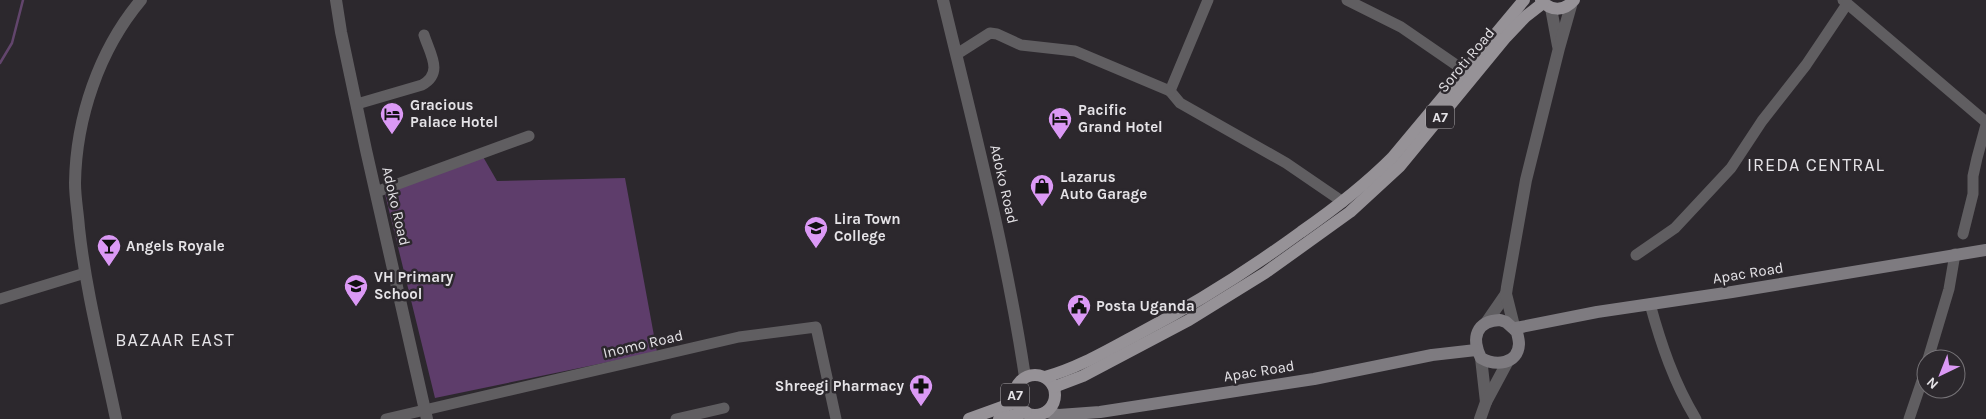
<svg xmlns="http://www.w3.org/2000/svg" width="1986" height="419" font-family="Karla,sans-serif">
<rect width="100%" height="100%" fill="#2c282d"/>
<polygon fill="#5e3d6b" points="482,155 497,181 625,178 657,352 435,398 384,190"/>
<g fill="none" stroke-linecap="round" stroke-linejoin="round">
<polyline stroke="#62456c" stroke-width="2.5" points="0,63 12,43 23,0"/>
<g stroke="#605e61" stroke-width="11">
<polyline points="1208,0 1170,91 1180,103 1286,163 1343,202"/>
<polyline points="1347,0 1401,27 1465,71"/>
<polyline points="1843,0 1986,122"/>
<polyline points="957,54 990,33 997,34 1021,45 1075,51 1170,91"/>
<path d="M357,104L422,85C444,73 430,54 424,35"/>
<polyline points="376,192 529,136"/>
<polyline points="1963,234 1973,194 1973,176 1977,158 1986,125"/>
<polyline points="1636,255 1675,228 1731,168 1762,121 1806,65 1847,4"/>
<polyline points="0,299 85,273"/>
<path d="M1650,304C1661,344 1674,383 1696,419"/>
<polyline points="1928,359 1949,289 1955,254"/>
<polyline points="386,419 739,337 816,327 836,419"/>
<polyline points="676,419 724,408"/>
<polyline points="1909,419 1926,369"/>
</g>
<g stroke="#605e61" stroke-width="12">
<polyline points="336,0 341,32 366,150 427,419"/>
<path d="M943,0C973,125 1006,250 1025,377"/>
<polyline points="1551,8 1558,46"/>
<polyline points="1486,323 1506,294"/>
<polyline points="1515,330 1506,294 1507,287 1526,180 1559,48 1572,2"/>
<polyline points="1481,358 1486,402"/>
<path d="M116,419C103,356 86,293 79,228C78,213 75,198 75,183C76,118 99,50 141,0"/>
<polyline points="1480,419 1486,402 1508,361"/>
</g>
<g stroke="#7e7b80" stroke-width="12">
<path d="M1500,320L1506,322L1515,330L1516,328C1517,333 1519,339 1519,344C1518,365 1495,366 1481,358C1471,338 1476,321 1500,320Z"/>
<polyline points="1516,328 1597,312 1732,292 1986,250"/>
<polyline points="1046,412 1059,415 1100,412 1314,379 1432,355 1476,350"/>
</g>
<g stroke="#969297" stroke-width="12">
<path d="M1541,0C1550,11 1564,12 1574,0"/>
<circle cx="1035" cy="395" r="20"/>
<path d="M1045,377C1078,368 1108,350 1138,334C1195,304 1249,270 1301,232C1334,209 1364,186 1392,158L1524,0"/>
<polyline points="1054,387 1083,376 1189,320 1265,273 1350,212 1400,166 1506,37 1525,17 1543,3"/>
<polyline points="969,419 1016,402"/>
<polyline points="999,419 1026,412"/>
</g>
</g>
<defs>
<g id="hotel-pin" transform="scale(1.25)"><path d="M0 17L-7.5 6A9.5 9.5 0 1 1 7.5 6Z" fill="#db99f5" stroke="#2c282d"/><path d="M-6-4.5h1.5V1H6V5H4.5V3h-9V5H-6ZM-4 0a1.8 1.8 0 1 1 3.6 0ZM.5 0V-2.5h3Q6-2.5 6 0Z" fill="#111"/></g>
<g id="shop-pin" transform="scale(1.25)"><path d="M0 17L-7.5 6A9.5 9.5 0 1 1 7.5 6Z" fill="#db99f5" stroke="#2c282d"/><path d="M-5-2.5h2.3a2.7 3.5 0 0 1 5.4 0H5L5.5 6h-11ZM-1.5-2.5h3a1.5 2.3 0 0 0-3 0Z" fill="#111"/></g>
<g id="university-pin" transform="scale(1.25)"><path d="M0 17L-7.5 6A9.5 9.5 0 1 1 7.5 6Z" fill="#db99f5" stroke="#2c282d"/><path d="M0-5L7-2L0 1L-7-2ZM-4 1L0 2.5L4 1V4Q0 6-4 4Z" fill="#111"/></g>
<g id="bar-pin" transform="scale(1.25)"><path d="M0 17L-7.5 6A9.5 9.5 0 1 1 7.5 6Z" fill="#db99f5" stroke="#2c282d"/><path d="M-6-5H6L.8 .8V4.5H3.5V6h-7V4.5H-.8V.8Z" fill="#111"/></g>
<g id="school-pin" transform="scale(1.25)"><path d="M0 17L-7.5 6A9.5 9.5 0 1 1 7.5 6Z" fill="#db99f5" stroke="#2c282d"/><path d="M0-5L7-2L0 1L-7-2ZM-4 1L0 2.5L4 1V4Q0 6-4 4Z" fill="#111"/></g>
<g id="civic-pin" transform="scale(1.25)"><path d="M0 17L-7.5 6A9.5 9.5 0 1 1 7.5 6Z" fill="#db99f5" stroke="#2c282d"/><path d="M-.6-6.5H3V-4.5H.6V-3L4-1V1h2V6H-6V1h2V-1L-.6-3ZM-1.2 2.5V6h2.4V2.5Z" fill="#111"/></g>
<g id="pharmacy-pin" transform="scale(1.25)"><path d="M0 17L-7.5 6A9.5 9.5 0 1 1 7.5 6Z" fill="#db99f5" stroke="#2c282d"/><path d="M-2-6h4v4h4v4h-4v4h-4v-4h-4v-4h4Z" fill="#111"/></g>
</defs>
<g fill-rule="evenodd">
<use href="#hotel-pin" x="392" y="114"/>
<use href="#hotel-pin" x="1060" y="119"/>
<use href="#shop-pin" x="1042" y="186"/>
<use href="#university-pin" x="816" y="228"/>
<use href="#bar-pin" x="109" y="246"/>
<use href="#school-pin" x="356" y="286"/>
<use href="#civic-pin" x="1079" y="306"/>
<use href="#pharmacy-pin" x="921" y="386"/>
</g>
<g text-anchor="middle" dominant-baseline="central" stroke-width="5" stroke-linejoin="round" paint-order="stroke">
<g fill="#2c282d" stroke="#aeabaf" stroke-width="1">
<rect x="1426" y="105.5" width="28" height="23" rx="4"/>
<rect x="1001" y="383.5" width="28" height="23" rx="4"/>
</g>
<g font-size="14" font-weight="bold" fill="#e5e3e7">
<text x="1440" y="117">A7</text>
<text x="1015" y="395">A7</text>
</g>
<g font-size="15" fill="#e5e3e7" stroke="#2c282d">
<text transform="translate(1466 60) rotate(-50)">Soroti Road</text>
<text transform="translate(1004 184) rotate(77)">Adoko Road</text>
<text transform="translate(396 206) rotate(77)">Adoko Road</text>
<text transform="translate(1748 273) rotate(-9)">Apac Road</text>
<text transform="translate(643 344) rotate(-13)">Inomo Road</text>
<text transform="translate(1259 371) rotate(-9)">Apac Road</text>
</g>
<g font-size="15" font-weight="bold" fill="#e5e3e7" stroke="#2c282d" text-anchor="start">
<text x="410" y="105">Gracious<tspan x="410" dy="17">Palace Hotel</tspan></text>
<text x="1078" y="110">Pacific<tspan x="1078" dy="17">Grand Hotel</tspan></text>
<text x="1060" y="177">Lazarus<tspan x="1060" dy="17">Auto Garage</tspan></text>
<text x="834" y="219">Lira Town<tspan x="834" dy="17">College</tspan></text>
<text x="126" y="246">Angels Royale</text>
<text x="374" y="277">VH Primary<tspan x="374" dy="17">School</tspan></text>
<text x="1096" y="306">Posta Uganda</text>
<text x="904" y="386" text-anchor="end">Shreegi Pharmacy</text>
</g>
<g font-size="18" letter-spacing="1" fill="#e5e3e7" stroke="#2c282d">
<text x="1816" y="165">IREDA CENTRAL</text>
<text x="175" y="340">BAZAAR EAST</text>
</g>
</g>
<g transform="translate(1941 374) rotate(223)"><circle r="24" fill="#2c282d" stroke="#767377"/>
<path d="M0-4L9 19L0 12L-9 19Z" fill="#db99f5"/>
<text y="-8" font-size="14" font-weight="bold" text-anchor="middle" fill="#e5e3e7">N</text>
</g>
</svg>
